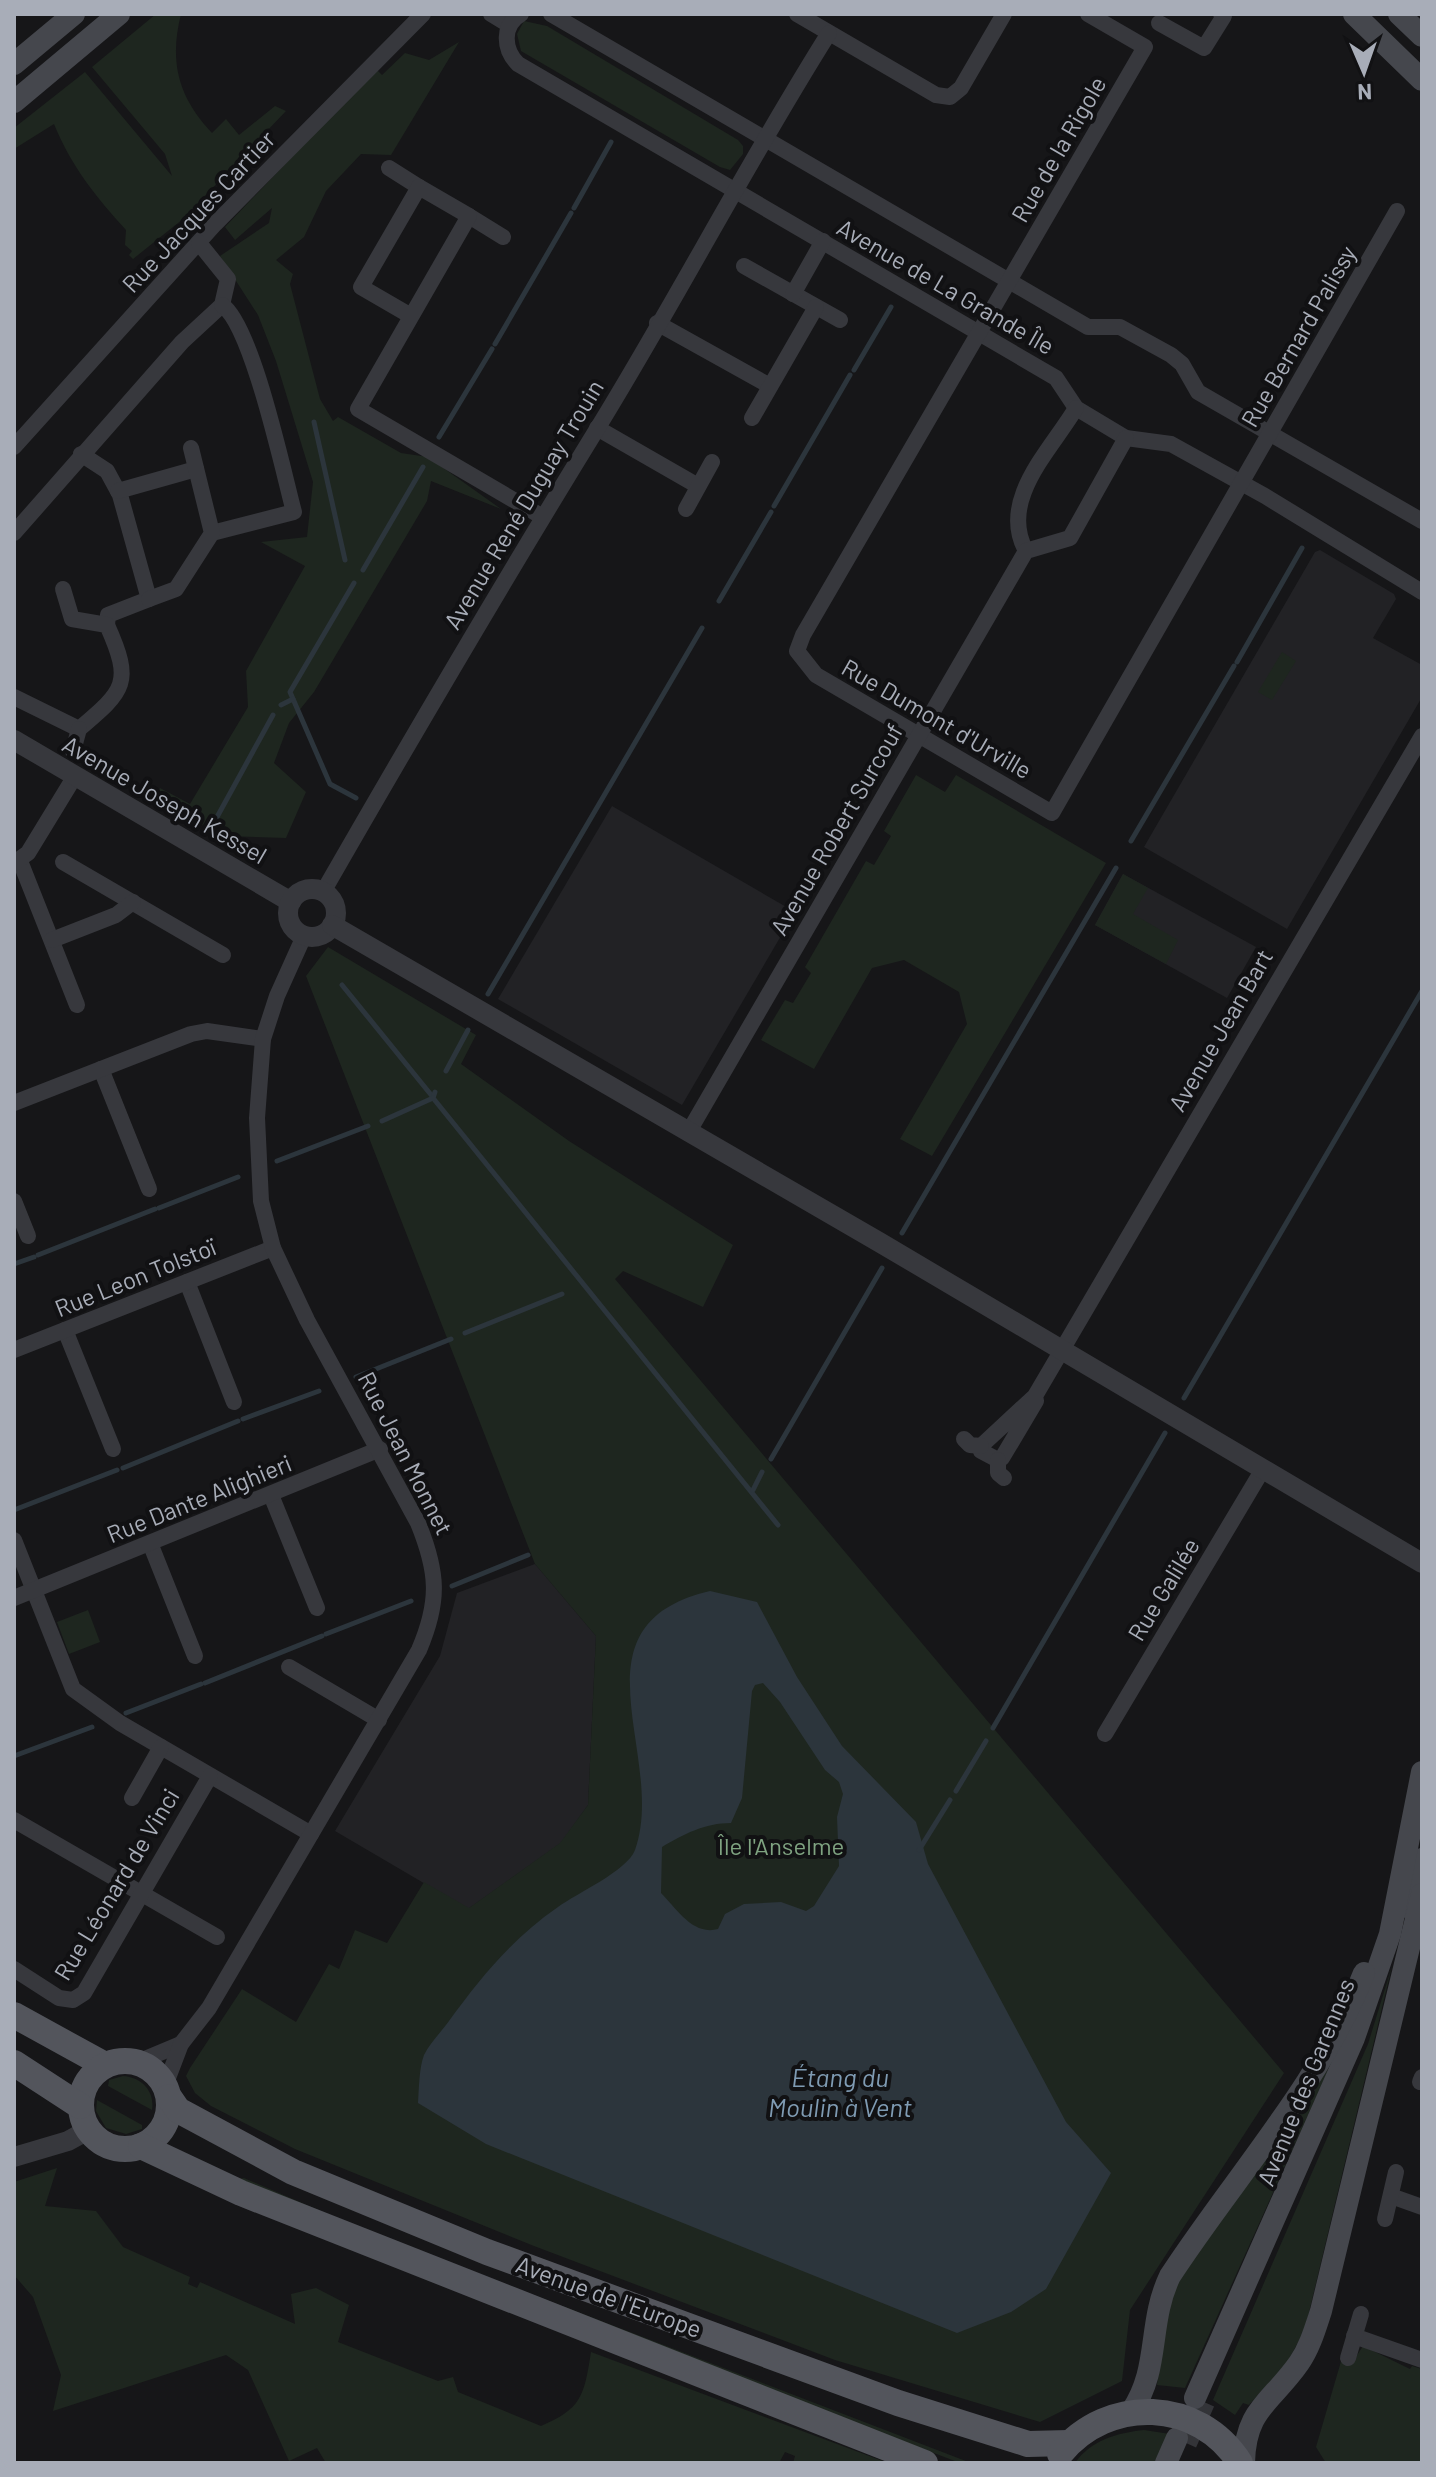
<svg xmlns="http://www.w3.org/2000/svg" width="1436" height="2477" font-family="Barlow,sans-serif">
<rect width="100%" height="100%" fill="#161618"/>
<g fill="#222225">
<polygon points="1320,550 1394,594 1396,599 1373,638 1422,665 1422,697 1287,929 1144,847 1315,552"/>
<polygon points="612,806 795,912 682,1105 498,999"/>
<polygon points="1123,874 1256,947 1227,998 1095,925"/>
<polygon points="535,1564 596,1636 588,1805 561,1843 468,1909 335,1831 440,1656 457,1593"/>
</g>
<g fill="#1e261f">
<path d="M156,14H181C169,62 178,97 212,133L226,119L239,135L275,106L286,111L183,219L133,259L129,255L132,251L125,245L126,230C96,197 71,166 54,124L14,149V128L85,72L172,176L165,154L92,67Z"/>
<polygon points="524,21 547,26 738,140 743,146 743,154 730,170 720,167 521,51 517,34"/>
<polygon points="459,42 391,155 361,154 326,191 304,237 276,260 293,274 290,284 320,399 333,421 338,417 401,453 428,457 501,509 431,481 427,501 314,692 289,723 274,763 306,792 286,838 225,836 154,800 160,788 190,804 248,707 246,671 305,566 261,542 307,537 313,482 276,361 258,315 220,256 269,223 272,208 235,240 225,227 376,69 382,75 405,53 429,60"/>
<polygon points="1282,652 1296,661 1272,700 1258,692"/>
<polygon points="916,775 945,792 956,775 1106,863 932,1156 900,1139 967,1024 959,992 904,960 872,968 814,1069 761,1040 785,1000 793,1003 811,973 805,967 866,861 874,865 891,836 884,831"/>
<polygon points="1123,874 1148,888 1133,914 1178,940 1166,964 1095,925"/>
<polygon points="328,947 476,1035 461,1064 569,1141 733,1245 703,1307 623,1271 615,1279 1284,2073 1130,2310 1122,2381 1040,2422 835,2360 534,2246 295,2149 211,2106 195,2093 186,2076 190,2068 242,1989 296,2022 329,1964 339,1969 355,1930 387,1943 424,1882 469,1908 560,1843 588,1805 596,1636 535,1564 306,976"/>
<polygon points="88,1610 100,1642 69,1654 57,1622"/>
<polygon points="1392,1966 1305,2329 1287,2363 1249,2405 1243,2403 1235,2415 1213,2400 1368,2044"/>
<polygon points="1349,2024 1185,2388 1157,2385 1163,2312 1173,2286"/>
<path d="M123,2076C141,2077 155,2091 152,2110L108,2086L109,2080Z"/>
<polygon points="97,2100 142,2125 142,2129 126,2134 106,2128 96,2111"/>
<path d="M57,2168L45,2206L96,2211L123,2247L190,2277L188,2284L197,2288L200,2282L295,2324L291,2294L316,2288L349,2305L338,2342L438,2381L453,2377L458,2392L541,2426C581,2409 584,2397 591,2352L888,2463H793L795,2456L785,2452L779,2463H326L317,2448L289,2461L248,2370L226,2355L53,2411L61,2375L33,2297L14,2275V2182Z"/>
<polygon points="244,2178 367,2231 971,2463 960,2463 379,2241 234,2180"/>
<polygon points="1363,2346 1410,2369 1412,2366 1422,2369 1422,2463 1326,2463 1316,2447 1342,2358 1354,2360"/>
<path d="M1144,2430L1170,2434L1157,2463H1075C1091,2440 1117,2433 1144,2430Z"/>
</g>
<path fill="#2c353c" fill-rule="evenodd" d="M710,1591L757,1602L797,1677L842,1746L916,1822L928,1864L1066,2122L1111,2173L1046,2289L1011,2312L957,2333L486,2144L418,2103C419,2089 419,2068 424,2055C430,2043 442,2031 449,2021C481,1977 513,1938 558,1907C577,1893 627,1871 635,1850C668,1757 565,1625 710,1591ZM763,1683L780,1702L825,1770L839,1782L843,1794L837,1817L839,1866L814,1906L806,1911L781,1902L744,1904L725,1914L718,1929C693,1936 677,1909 661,1893L662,1847C684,1834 705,1823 731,1823L742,1798L752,1691L755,1685Z"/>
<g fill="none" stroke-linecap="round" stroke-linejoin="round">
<g stroke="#2c353c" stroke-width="5">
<polyline points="574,208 611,142"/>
<polyline points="495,344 571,213"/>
<polyline points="854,370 891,307"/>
<polyline points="314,422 345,560"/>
<polyline points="439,437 492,349"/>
<polyline points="774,506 850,375"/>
<polyline points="363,570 423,467"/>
<polyline points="354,583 290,692 330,784 356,798"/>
<polyline points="719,601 771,512"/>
<polyline points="1237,662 1302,548"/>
<polyline points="281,705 293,699"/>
<polyline points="211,828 273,715"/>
<polyline points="1131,841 1234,666"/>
<polyline points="342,985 432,1096"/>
<polyline points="488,994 702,628"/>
<polyline points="446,1071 468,1030"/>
<polyline points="435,1092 433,1098 778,1525"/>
<polyline points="382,1121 433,1098"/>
<polyline points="277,1161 368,1126"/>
<polyline points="159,1208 238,1177"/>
<polyline points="902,1233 1116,868"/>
<polyline points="38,1255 155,1209"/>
<polyline points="14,1264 34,1257"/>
<polyline points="465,1333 562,1294"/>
<polyline points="356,1377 451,1339"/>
<polyline points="1184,1398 1422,991"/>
<polyline points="243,1419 319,1391"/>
<polyline points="771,1459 882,1268"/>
<polyline points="123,1468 238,1421"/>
<polyline points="753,1490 762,1472"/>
<polyline points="14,1510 117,1470"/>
<polyline points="452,1586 528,1555"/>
<polyline points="326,1634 411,1601"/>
<polyline points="205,1683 322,1636"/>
<polyline points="126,1713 201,1684"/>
<polyline points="993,1728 1165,1433"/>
<polyline points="14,1756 92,1727"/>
<polyline points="956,1791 986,1741"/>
<polyline points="919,1850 950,1800"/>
</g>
<polyline stroke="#333438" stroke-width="22" stroke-dasharray="22 11" stroke-linecap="butt" points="1186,2443 1204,2402"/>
<g stroke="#37383d" stroke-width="16">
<polyline points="491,14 509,25"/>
<path d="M521,14C502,25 503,49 518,64L1056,378L1076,408L1126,438L1171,444L1265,496L1422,592"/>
<polyline points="551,14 1088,327 1120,327 1171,355 1182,364 1198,392 1422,521"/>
<polyline points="797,14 936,95 950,97 961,88 1004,14"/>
<polyline points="1088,14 1145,47 803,635 797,651 816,675 1052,813 1397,211"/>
<polyline points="1159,23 1204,48 1224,16 1221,14"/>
<polyline points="389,168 419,187"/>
<polyline points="469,216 503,237"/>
<polyline points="744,266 840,320"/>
<polyline points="793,294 823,241"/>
<polyline points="411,316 361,287 419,187 469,216 358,409 541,516"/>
<polyline points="657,323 770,386"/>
<polyline points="752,418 816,307"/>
<polyline points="597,428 698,486"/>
<polyline points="14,447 215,224 423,14"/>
<polyline points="81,454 107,471 120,495 149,599 108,615 107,625"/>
<polyline points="118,491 196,469"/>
<polyline points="686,509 712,462"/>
<polyline points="14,533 182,342 222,305 228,279 199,243"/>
<path d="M212,533L294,512C283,471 252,325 222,305"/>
<path d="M1026,551C998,500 1051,450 1076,408"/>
<polyline points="149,599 176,589 212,533 191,448"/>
<path d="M14,697L79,729C125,690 133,683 107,625L72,619L63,589"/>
<polyline points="73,751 79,729"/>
<polyline points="20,861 77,1005"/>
<polyline points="63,862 223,955"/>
<polyline points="14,863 28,853 75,776"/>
<path d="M323,892C412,737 503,582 597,429C677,299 747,163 829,33"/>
<polyline points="52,940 116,915 133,902"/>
<polyline points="101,1069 149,1189"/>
<polyline points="14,1103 191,1034 207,1031 263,1039"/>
<polyline points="688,1133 1026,551 1070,538 1126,438"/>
<polyline points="14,1201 28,1236"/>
<polyline points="187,1282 234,1402"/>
<polyline points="65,1330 113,1449"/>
<polyline points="14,1350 273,1248"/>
<polyline points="1035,1396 1036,1401 1002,1458 998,1460 981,1451 981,1446 1035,1396 1422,736"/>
<polyline points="964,1439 970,1445 981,1446"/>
<polyline points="998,1460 998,1473 1004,1478"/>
<polyline points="271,1495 317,1608"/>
<polyline points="14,1540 73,1689 120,1723 311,1834"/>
<polyline points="150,1543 195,1656"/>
<polyline points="14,1598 380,1449"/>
<polyline points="289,1667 379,1720"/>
<polyline points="1105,1734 1263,1469"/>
<polyline points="132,1798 161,1747"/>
<polyline points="14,1820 217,1937"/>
<polyline points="14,1969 59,1998 73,2000 84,1993 210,1776"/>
<polyline points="138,2062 181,2044"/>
<polyline points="1420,2082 1422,2077"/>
<path d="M165,2086L181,2044L209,2008L419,1650C440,1601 438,1572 418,1523L307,1320L273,1248L261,1201L257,1118L263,1039L277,996L304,936"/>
<polyline points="1391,2196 1422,2207"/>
<polyline points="1385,2219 1396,2172"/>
<polyline points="1354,2336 1422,2360"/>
<polyline points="1348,2358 1361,2314"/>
</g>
<g stroke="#37383d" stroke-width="20">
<polyline points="14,740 291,902"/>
<circle cx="312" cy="913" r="24"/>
<polyline points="332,925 879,1242 1422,1563"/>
<polyline points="14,2157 68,2141 88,2130"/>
</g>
<g stroke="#45474d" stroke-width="22">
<polyline points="1354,14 1422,80"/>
<polyline points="1399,14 1422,36"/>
<polyline points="14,64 74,14"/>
<polyline points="14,102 119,14"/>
<polyline points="1407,1907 1422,1859"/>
<polyline points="1195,2398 1354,2038 1390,1934 1422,1772"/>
<path d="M1131,2412C1161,2368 1147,2324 1170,2276C1233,2179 1322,2082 1364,1973"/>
<polyline points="1166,2463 1177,2438"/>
<path d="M1244,2463C1245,2409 1271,2403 1299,2363C1310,2347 1315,2329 1321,2311L1422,1894"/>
</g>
<g stroke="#53555c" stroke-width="26">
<polyline points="14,2015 105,2065"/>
<circle cx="125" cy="2105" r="44"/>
<polyline points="14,2063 80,2106"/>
<polyline points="169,2097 178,2110 293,2172 487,2252 898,2403 1028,2444 1069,2443"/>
<polyline points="141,2146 241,2193 925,2463"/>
<path d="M1060,2454C1108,2395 1199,2398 1240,2463"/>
</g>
</g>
<g text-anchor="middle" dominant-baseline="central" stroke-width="8" stroke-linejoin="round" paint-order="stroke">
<g font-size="24" fill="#a8adb8" stroke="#111113">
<text transform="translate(1058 149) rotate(-60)">Rue de la Rigole</text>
<text transform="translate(198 211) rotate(-47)">Rue Jacques Cartier</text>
<text transform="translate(946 286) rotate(30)">Avenue de La Grande Île</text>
<text transform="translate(1298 336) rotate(-60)">Rue Bernard Palissy</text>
<text transform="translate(523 504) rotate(-59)">Avenue René Duguay Trouin</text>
<text transform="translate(937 718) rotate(30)">Rue Dumont d'Urville</text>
<text transform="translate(165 799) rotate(30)">Avenue Joseph Kessel</text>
<text transform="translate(836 829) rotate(-60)">Avenue Robert Surcouf</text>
<text transform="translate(1220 1030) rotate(-60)">Avenue Jean Bart</text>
<text transform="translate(135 1277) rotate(-22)">Rue Leon Tolstoï</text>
<text transform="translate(406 1453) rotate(63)">Rue Jean Monnet</text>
<text transform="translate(199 1498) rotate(-22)">Rue Dante Alighieri</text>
<text transform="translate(1163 1589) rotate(-59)">Rue Galilée</text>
<text transform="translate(116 1884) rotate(-59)">Rue Léonard de Vinci</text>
<text transform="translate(1305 2082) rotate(-68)">Avenue des Garennes</text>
<text transform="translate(609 2296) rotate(20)">Avenue de l'Europe</text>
</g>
<g font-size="24" fill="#7fa381" stroke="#111113">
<text x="781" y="1845">Île l'Anselme</text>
</g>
<g font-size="26" font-style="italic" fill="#7f9bb3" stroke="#111113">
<text x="840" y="2076">Étang du<tspan x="840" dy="30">Moulin à Vent</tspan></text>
</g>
</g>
<rect width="1436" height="2477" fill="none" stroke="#a8adb8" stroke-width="32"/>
<g transform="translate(1364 72) rotate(178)" stroke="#111113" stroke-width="6" paint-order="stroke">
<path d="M0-6L14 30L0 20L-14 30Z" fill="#a8adb8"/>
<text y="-12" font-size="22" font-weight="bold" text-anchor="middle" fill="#a8adb8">N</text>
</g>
</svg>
